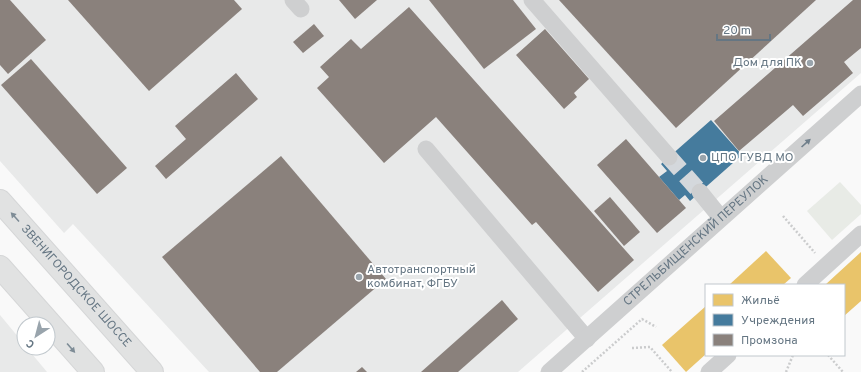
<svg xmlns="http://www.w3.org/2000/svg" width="861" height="372" font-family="Overpass,sans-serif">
<rect width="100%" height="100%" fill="#f9f9f9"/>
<g fill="#e8e9e9">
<polygon points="0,0 861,0 861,73 518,372 209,372 73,224 64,233 0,161"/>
<polygon points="0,315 24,344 24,348 27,348 47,372 0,372"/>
</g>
<polygon fill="#e8ebe6" points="840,182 861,205 861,214 832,240 807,211"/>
<g fill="#e9c46a">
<polygon points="766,251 791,278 783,285 729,285"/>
<polygon points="861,252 861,301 844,316 844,285 825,285"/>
<polygon points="706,306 706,354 686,372 662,345"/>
</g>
<polygon fill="#457b9d" points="711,120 742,155 690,201 685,195 679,200 659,177 667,171 661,164"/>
<g fill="#8a817c">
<polygon points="0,0 10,0 46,40 8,74 0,65"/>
<polygon points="68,0 234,0 242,9 149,91"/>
<polygon points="339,0 377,0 355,19"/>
<polygon points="429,0 513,0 536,29 484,69"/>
<polygon points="559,0 816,0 676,128"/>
<polygon points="853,0 861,0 861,48 844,62 853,73 803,116 793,105 739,151 714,121"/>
<polygon points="409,7 634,260 598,292 536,222 532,225 436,117 384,163 317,88 329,77 320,67 351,39 361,49"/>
<polygon points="314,24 324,36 303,53 293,42"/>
<polygon points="545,29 589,79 574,93 577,97 564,109 516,55"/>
<polygon points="31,59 127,168 97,194 1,85"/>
<polygon points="236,73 258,99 166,179 155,166 186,139 175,126"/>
<polygon points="626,139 686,208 657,233 597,165"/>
<polygon points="281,156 386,279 277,372 260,372 162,257"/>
<polygon points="610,197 640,232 624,246 594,211"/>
<polygon points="502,300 518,319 458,372 421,372"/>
<polygon points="362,367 367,372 356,372"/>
</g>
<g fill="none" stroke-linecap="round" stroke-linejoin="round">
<polyline stroke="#d4d8dc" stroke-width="17" stroke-dasharray="17 8" stroke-linecap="butt" points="669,157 700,192"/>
<g stroke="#d5d6d7" stroke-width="24">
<g id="major">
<path id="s2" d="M0,201L152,372"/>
<polyline points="0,267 93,372"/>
</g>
</g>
<g stroke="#cbcccd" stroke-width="2.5" stroke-dasharray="2 2" stroke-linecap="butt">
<polyline points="783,216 815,253"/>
<polyline points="632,348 650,347 672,372"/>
<polyline points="828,355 843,372"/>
<polyline points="582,372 642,319 656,327"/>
<polyline points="786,372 793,355"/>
</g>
<g stroke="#cecfd0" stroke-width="17">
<polyline points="293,0 301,9"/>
<polyline points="532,0 669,157"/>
<polyline points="426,149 587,339"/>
<polyline points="700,192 721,218"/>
<polyline points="805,285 861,234"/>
<path id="s1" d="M549,372L861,94"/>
<polyline points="709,372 728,355"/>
</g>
<use href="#major" stroke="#e1e2e2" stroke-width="22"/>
</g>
<defs><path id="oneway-solid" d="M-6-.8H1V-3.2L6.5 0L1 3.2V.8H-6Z"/></defs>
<use fill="#707f8b" href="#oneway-solid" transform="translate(806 143) rotate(-42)"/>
<g fill="#7e8c96">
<use href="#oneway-solid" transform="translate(15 217) rotate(-132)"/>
<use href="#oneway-solid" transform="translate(71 348) rotate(49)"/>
</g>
<g fill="#99a4ac" stroke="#fff" stroke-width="1.5">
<circle cx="810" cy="63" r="4"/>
<circle cx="703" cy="158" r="4"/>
<circle cx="359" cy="277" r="4"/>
</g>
<g text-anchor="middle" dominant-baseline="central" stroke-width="4" stroke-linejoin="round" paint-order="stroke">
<g font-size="12" fill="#657683" stroke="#fff" text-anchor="start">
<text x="802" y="63" text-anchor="end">Дом для ПК</text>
<text x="711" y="158">ЦПО ГУВД МО</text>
<text x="367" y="270">Автотранспортный<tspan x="367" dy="14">комбинат, ФГБУ</tspan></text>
</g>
<g font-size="12" fill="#657683" stroke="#fff">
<text stroke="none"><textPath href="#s1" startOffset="197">СТРЕЛЬБИЩЕНСКИЙ ПЕРЕУЛОК</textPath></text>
<text stroke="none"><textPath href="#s2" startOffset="114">ЗВЕНИГОРОДСКОЕ ШОССЕ</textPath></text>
</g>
</g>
<rect x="705" y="284" width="140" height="72" fill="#ffffff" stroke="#c1c8cd"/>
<rect x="713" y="294" width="20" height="12" fill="#e9c46a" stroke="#c1c8cd"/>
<text x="741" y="304" font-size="12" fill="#657683">Жильё</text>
<rect x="713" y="314" width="20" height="12" fill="#457b9d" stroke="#c1c8cd"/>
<text x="741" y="324" font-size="12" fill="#657683">Учреждения</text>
<rect x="713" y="334" width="20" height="12" fill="#8a817c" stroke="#c1c8cd"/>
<text x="741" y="344" font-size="12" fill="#657683">Промзона</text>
<g transform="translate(36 336) rotate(216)"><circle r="19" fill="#ffffff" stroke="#c1c8cd"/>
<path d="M0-3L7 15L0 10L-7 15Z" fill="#99a4ac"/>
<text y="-6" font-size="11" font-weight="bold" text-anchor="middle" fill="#657683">С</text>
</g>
<path d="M717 34v6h53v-6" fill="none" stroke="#657683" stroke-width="2"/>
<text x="723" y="34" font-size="12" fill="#657683" stroke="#ffffff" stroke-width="3" paint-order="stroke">20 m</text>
</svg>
